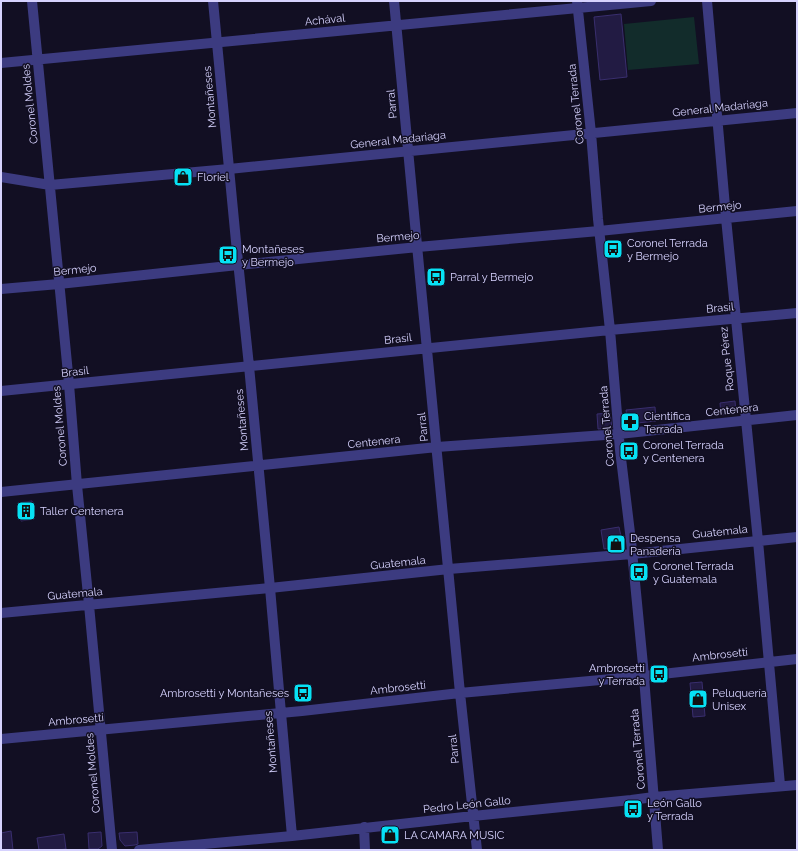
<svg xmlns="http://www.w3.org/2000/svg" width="798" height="851" viewBox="0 0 798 851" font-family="Raleway,sans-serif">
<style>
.green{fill:#122c2b}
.building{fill:#221b43;stroke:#392e6e}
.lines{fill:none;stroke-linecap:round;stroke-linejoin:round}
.minor{stroke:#3c3b80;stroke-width:10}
.labels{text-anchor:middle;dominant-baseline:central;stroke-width:3;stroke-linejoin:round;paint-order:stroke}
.street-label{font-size:11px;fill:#d6d2fe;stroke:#120f23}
.poi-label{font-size:11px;fill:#d6d2fe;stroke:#120f23;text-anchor:start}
</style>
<rect width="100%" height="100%" fill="#120f23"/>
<path class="green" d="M 694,17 L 699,64 L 628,70 L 624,24 Z"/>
<path class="building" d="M 621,14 L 627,77 L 600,80 L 594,17 Z
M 735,401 L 736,413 L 721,415 L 720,403 Z
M 655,407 L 656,421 L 628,424 L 626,410 Z
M 610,413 L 612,428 L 598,429 L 597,414 Z
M 32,501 L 34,519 L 21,521 L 18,503 Z
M 619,527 L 622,541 L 616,547 L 604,549 L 601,530 Z
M 702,682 L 705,716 L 693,717 L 690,683 Z
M 11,831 L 13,850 L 1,850 L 1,833 Z
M 101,832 L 102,846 L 98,849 L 89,849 L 88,833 Z
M 137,832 L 138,844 L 135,845 L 125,846 L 120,840 L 119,833 Z
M 64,834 L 66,849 L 58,850 L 39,850 L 37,838 Z"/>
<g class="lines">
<path class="minor" d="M 32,1 L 69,384 L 77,485 L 89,605 L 112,850
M 213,1 L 237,252 L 249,366 L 270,588 L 281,713 L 292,836
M 394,1 L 420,277 L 460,693 L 477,850
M 577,1 L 591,133 L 598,219 L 610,330 L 620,450 L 631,541 L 643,665 L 658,850
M 707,1 L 726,218 L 758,541 L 780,785
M 1,63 L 651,1
M 1,177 L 50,185 L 229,169 L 797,113
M 1,289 L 59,284 L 238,265 L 418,247 L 599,231 L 797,211
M 1,391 L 610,330 L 797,313
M 1,492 L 437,447 L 619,434 L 797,415
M 1,613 L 270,588 L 449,569 L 632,554 L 797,537
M 1,739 L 302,711 L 460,693 L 644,676 L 797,659
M 364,827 L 365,850
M 139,850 L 292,836 L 473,816 L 631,800 L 654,797 L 797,785"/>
</g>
<defs>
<g id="shop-square" transform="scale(1)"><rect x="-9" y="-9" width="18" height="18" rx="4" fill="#07e1f4" stroke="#120f23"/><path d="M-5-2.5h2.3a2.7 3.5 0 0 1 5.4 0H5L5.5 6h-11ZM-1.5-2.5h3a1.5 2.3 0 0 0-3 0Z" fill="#111"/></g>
<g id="bus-square" transform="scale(1)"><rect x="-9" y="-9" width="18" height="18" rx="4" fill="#07e1f4" stroke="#120f23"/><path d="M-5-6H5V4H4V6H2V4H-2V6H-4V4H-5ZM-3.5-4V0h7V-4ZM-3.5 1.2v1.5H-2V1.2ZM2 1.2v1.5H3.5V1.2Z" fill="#111"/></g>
<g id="pharmacy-square" transform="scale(1)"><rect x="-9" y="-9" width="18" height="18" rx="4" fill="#07e1f4" stroke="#120f23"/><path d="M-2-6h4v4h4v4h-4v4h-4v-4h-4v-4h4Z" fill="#111"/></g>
<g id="building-square" transform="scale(1)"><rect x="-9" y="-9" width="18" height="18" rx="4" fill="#07e1f4" stroke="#120f23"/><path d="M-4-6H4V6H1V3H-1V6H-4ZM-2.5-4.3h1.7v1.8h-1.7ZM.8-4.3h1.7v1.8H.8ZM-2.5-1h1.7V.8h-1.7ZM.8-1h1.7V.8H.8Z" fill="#111"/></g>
</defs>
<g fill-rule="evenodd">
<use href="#shop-square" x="183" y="177"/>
<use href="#bus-square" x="613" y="249"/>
<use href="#bus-square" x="228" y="255"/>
<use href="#bus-square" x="436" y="277"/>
<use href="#pharmacy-square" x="630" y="422"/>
<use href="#bus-square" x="629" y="451"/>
<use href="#building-square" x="26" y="511"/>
<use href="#shop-square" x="616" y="544"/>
<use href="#bus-square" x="639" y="572"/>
<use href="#bus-square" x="659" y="674"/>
<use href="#bus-square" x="303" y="693"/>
<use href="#shop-square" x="698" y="699"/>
<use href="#bus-square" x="633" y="809"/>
<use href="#shop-square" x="390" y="835"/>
</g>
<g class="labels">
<g class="street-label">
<text transform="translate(325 20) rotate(-6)">Achával</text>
<text transform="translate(210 97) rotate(-95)">Montañeses</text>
<text transform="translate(30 104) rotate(-96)">Coronel Moldes</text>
<text transform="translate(392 104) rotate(-95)">Parral</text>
<text transform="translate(576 104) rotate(-96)">Coronel Terrada</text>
<text transform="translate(720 108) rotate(-6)">General Madariaga</text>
<text transform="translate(398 140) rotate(-6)">General Madariaga</text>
<text transform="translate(720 207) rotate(-6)">Bermejo</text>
<text transform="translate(398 237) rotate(-5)">Bermejo</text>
<text transform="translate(75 270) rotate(-6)">Bermejo</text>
<text transform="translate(720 308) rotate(-5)">Brasil</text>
<text transform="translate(398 339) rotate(-6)">Brasil</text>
<text transform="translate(727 359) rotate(-96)">Roque Pérez</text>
<text transform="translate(75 372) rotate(-6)">Brasil</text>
<text transform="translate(732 410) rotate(-6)">Centenera</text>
<text transform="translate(242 420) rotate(-95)">Montañeses</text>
<text transform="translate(60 426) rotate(-95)">Coronel Moldes</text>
<text transform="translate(607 426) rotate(-95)">Coronel Terrada</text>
<text transform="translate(423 427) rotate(-96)">Parral</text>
<text transform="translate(374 442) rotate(-6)">Centenera</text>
<text transform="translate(720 532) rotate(-6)">Guatemala</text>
<text transform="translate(398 563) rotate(-6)">Guatemala</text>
<text transform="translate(75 594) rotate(-5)">Guatemala</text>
<text transform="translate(720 655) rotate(-6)">Ambrosetti</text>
<text transform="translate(398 688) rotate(-6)">Ambrosetti</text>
<text transform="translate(76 720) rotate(-5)">Ambrosetti</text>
<text transform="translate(271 742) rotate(-95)">Montañeses</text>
<text transform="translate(454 749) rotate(-96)">Parral</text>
<text transform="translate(638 749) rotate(-95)">Coronel Terrada</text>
<text transform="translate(93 773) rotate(-95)">Coronel Moldes</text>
<text transform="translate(467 805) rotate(-6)">Pedro León Gallo</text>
</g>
<g class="poi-label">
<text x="197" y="177">Floriel</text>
<text x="627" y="243">Coronel Terrada<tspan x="627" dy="13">y Bermejo</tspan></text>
<text x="242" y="249">Montañeses<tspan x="242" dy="13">y Bermejo</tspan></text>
<text x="450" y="277">Parral y Bermejo</text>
<text x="644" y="416">Cientifica<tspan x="644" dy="13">Terrada</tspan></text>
<text x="643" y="445">Coronel Terrada<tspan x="643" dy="13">y Centenera</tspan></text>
<text x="40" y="511">Taller Centenera</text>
<text x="630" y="538">Despensa<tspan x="630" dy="13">Panadería</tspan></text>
<text x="653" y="566">Coronel Terrada<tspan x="653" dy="13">y Guatemala</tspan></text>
<text x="645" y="668" text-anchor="end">Ambrosetti<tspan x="645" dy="13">y Terrada</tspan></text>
<text x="289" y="693" text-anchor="end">Ambrosetti y Montañeses</text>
<text x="712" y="693">Peluquería<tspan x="712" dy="13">Unisex</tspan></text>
<text x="647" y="803">León Gallo<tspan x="647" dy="13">y Terrada</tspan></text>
<text x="404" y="835">LA CAMARA MUSIC</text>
</g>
</g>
<rect width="798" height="851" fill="none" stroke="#d6d2fe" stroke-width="4"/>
</svg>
